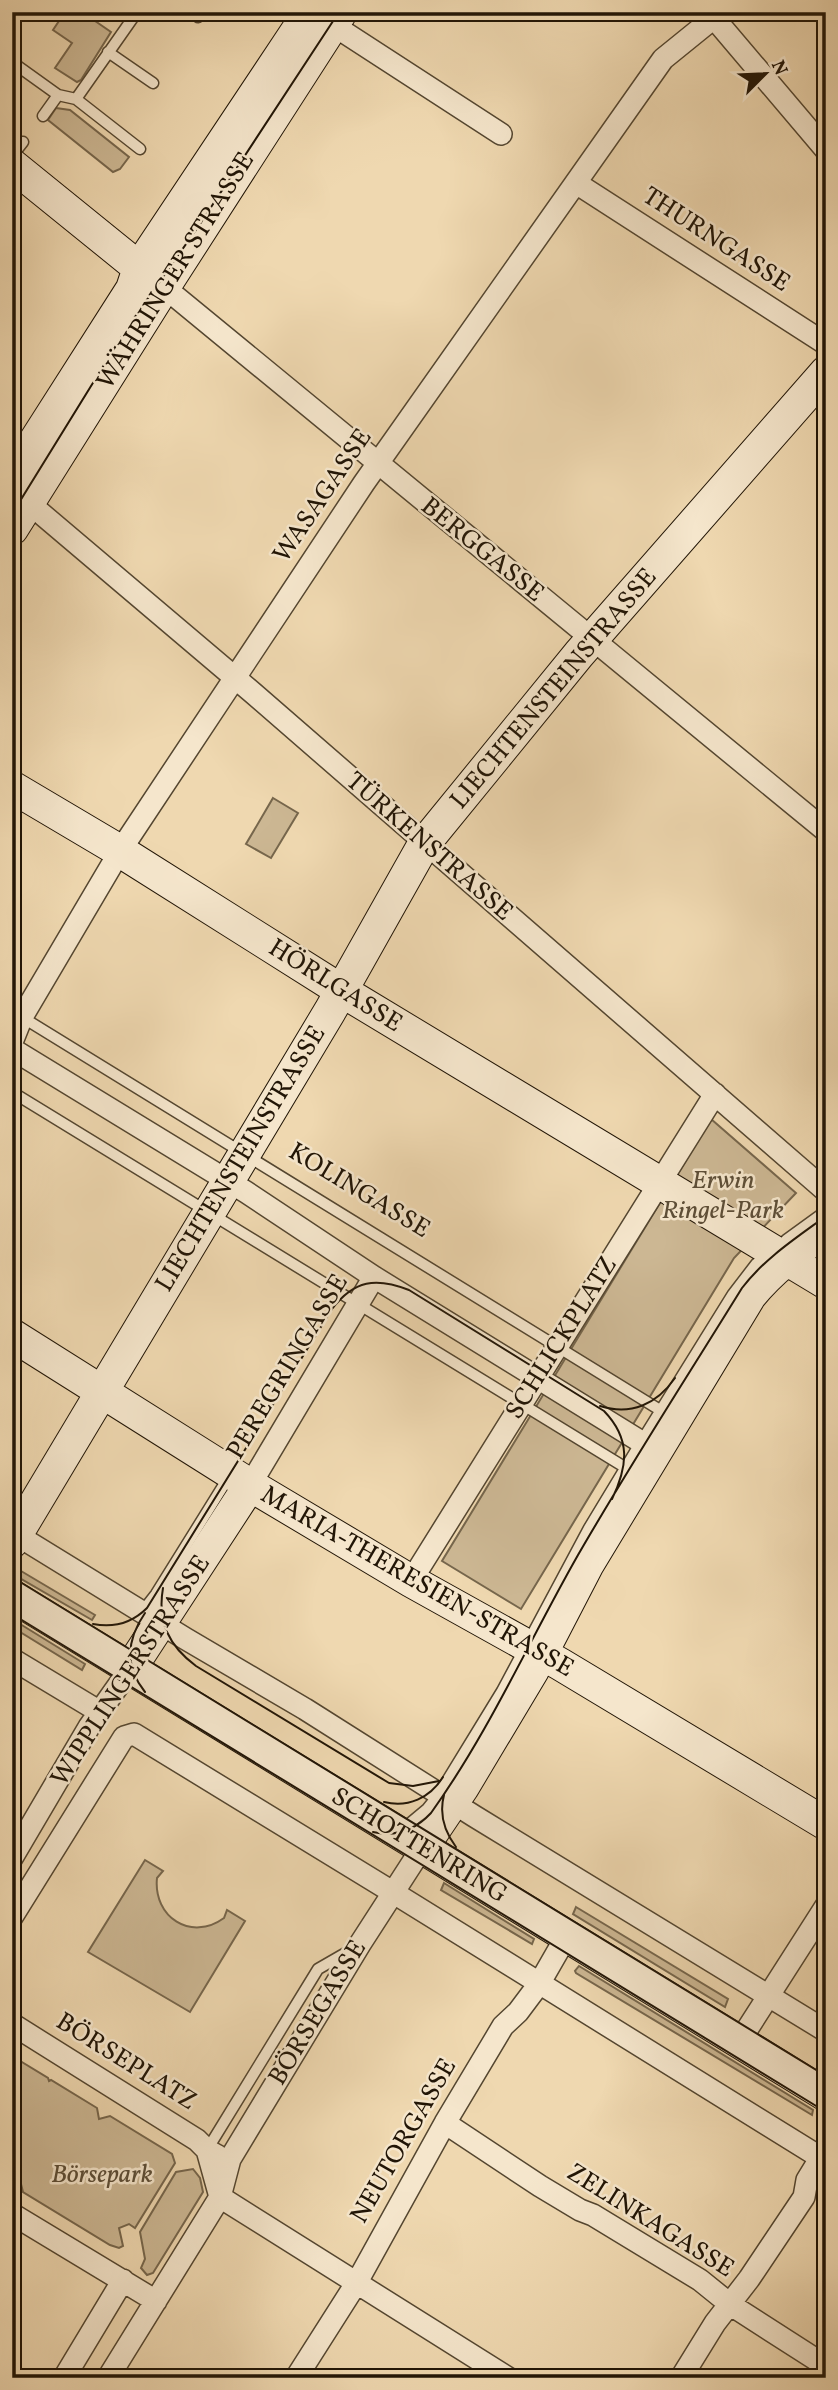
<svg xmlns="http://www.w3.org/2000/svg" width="838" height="2390" viewBox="0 0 838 2390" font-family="Vollkorn,serif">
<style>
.green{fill:#ccb793;stroke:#76664c;stroke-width:2}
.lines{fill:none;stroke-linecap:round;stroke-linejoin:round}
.lane-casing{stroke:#544630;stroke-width:13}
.street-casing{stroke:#544630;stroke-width:24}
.secondary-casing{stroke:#211506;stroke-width:34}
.lane{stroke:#f5e6cc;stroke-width:10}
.street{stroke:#f5e6cc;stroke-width:21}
.secondary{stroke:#f5e6cc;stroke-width:32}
.tram{stroke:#211506;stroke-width:2}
.labels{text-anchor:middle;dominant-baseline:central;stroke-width:5;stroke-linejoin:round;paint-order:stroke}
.street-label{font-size:26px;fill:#211506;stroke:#f5e6cc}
.park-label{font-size:26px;font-style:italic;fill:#5d4e37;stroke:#f5e6cc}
</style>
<rect width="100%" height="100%" fill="#efd8b0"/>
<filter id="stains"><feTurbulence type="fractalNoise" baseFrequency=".00286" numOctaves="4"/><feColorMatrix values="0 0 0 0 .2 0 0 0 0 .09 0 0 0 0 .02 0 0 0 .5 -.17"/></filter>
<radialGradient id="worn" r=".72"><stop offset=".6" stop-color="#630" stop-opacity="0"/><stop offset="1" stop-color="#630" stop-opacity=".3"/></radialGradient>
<path class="green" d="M 65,12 L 82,12 L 111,32 L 81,80 L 77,82 L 55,68 L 72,43 L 53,30 Z
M 56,108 L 70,110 L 129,157 L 120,169 L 113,172 L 48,120 Z
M 273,798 L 298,813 L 271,858 L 246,844 Z
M 711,1119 L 796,1193 L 734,1258 L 521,1609 L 442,1561 Z
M 21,1571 L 95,1615 L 92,1620 L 18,1577 Z
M 12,1619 L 85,1664 L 82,1670 L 12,1627 Z
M 145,1860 L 163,1871 L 157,1878 C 153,1917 191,1942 224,1918 L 227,1910 L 245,1921 L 190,2012 L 88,1952 Z
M 444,1883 L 534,1939 L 532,1944 L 441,1890 Z
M 576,1907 L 728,1999 L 725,2007 L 573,1914 Z
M 579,1966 L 813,2110 L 812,2115 L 576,1973 L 575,1971 Z
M 12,2056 L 48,2078 L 49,2081 L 51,2080 L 97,2108 L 99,2119 L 110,2116 L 172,2154 L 175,2163 L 135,2228 L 129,2224 L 119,2228 L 123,2246 L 119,2248 L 110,2245 L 23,2192 L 21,2184 L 12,2185 Z
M 193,2169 L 200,2178 L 203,2192 L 153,2273 L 147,2275 L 141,2268 L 145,2259 L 140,2232 L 176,2172 Z"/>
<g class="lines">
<g class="lane-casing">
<path id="lane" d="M 192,12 L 198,17
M 108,52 L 153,83
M 12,62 L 58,95
M 76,99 L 140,149
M 43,116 L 58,95 L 76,99 L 137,12
M 12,156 L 23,142
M 12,1011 L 673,1418
M 12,1092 L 631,1471
M 786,1240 L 826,1211
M 142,1612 L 156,1594 L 230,1475
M 403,1829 L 427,1809 L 439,1794 L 502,1691 L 589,1528 L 641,1442 L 733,1294 L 756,1264 L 770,1252
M 207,2150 L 318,1969 L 351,1950"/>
</g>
<g class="street-casing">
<path id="street" d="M 714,18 L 826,150
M 333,25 L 501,134
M 576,183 L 826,344
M 164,287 L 826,831
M 30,504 L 253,693 L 826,1191
M 12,1042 L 22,1017 L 120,851 L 364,483 L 663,59 L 721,12
M 12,1049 L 246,1192 L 374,1277 L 656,1451
M 250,1485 L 374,1277
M 12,1532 L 186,1639 L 305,1709 L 474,1816 L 826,2031
M 411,1581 L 715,1094
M 12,1659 L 100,1712
M 12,1858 L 89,1727 L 130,1669
M 12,1917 L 124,1737 L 134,1734 L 394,1893 L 826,2161
M 12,2024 L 197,2140 L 207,2150 L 218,2156
M 739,2042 L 826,1906
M 445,2123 L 540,2186 L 580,2210 L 593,2215 L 700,2280 L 731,2305 L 826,2366
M 207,2150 L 220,2197 L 508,2378
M 12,2214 L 156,2301
M 64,2378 L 123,2280
M 108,2378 L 220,2197 L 230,2159 L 360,1944 L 422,1848
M 296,2378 L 357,2282 L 445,2123 L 503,2026 L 518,2012 L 539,1984 L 566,1937
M 681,2378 L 715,2323 L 749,2279 L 804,2197 L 807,2180 L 826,2149"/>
</g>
<g class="secondary-casing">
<path id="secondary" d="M 12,165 L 154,280
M 12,477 L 132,289 L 139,268 L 299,28 L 313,12
M 12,529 L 164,287 L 341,12
M 12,787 L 120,851 L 342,991 L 826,1283
M 12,1335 L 250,1485 L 411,1581 L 560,1664 L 826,1824
M 12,1542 L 330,1011 L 424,844 L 579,654 L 826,372
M 12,1596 L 826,2095
M 130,1669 L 250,1485
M 422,1848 L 463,1787 L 533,1670 L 588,1564 L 750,1296 C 772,1269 797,1251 826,1230"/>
</g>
<use href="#lane" class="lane"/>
<use href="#street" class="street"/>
<use href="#secondary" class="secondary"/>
<path class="tram" d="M 12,514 L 125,331 L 198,227 L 339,12
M 600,1406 C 631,1416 657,1404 675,1378
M 12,1577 L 826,2076
M 163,1588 C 157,1622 169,1646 196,1666 L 389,1783 L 413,1786 L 439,1781
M 12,1614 L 826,2112
M 93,1624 C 114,1628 132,1623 147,1608 L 332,1309 C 354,1280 376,1277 409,1290 L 604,1411 C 631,1439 628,1466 612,1499
M 145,1692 C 124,1666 127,1639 145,1613
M 444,1795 C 439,1814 444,1831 456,1847
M 384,1802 C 408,1808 430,1798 443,1777
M 373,1832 C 395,1837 415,1830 431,1813 C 489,1732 529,1641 578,1555 C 630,1465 687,1377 742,1288 C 765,1258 796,1238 826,1216"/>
</g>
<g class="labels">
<g class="street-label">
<text transform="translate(716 240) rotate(33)">THURNGASSE</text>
<text transform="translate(176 271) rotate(-58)">WÄHRINGER STRASSE</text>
<text transform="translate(323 496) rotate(-56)">WASAGASSE</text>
<text transform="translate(482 550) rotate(39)">BERGGASSE</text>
<text transform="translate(554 689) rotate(-50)">LIECHTENSTEINSTRASSE</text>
<text transform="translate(429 847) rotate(41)">TÜRKENSTRASSE</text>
<text transform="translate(335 986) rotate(32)">HÖRLGASSE</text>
<text transform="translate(241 1159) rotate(-59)">LIECHTENSTEINSTRASSE</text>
<text transform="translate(359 1191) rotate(31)">KOLINGASSE</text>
<text transform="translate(562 1338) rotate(-58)">SCHLICKPLATZ</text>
<text transform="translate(288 1367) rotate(-59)">PEREGRINGASSE</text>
<text transform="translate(417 1582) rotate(30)">MARIA-THERESIEN-STRASSE</text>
<text transform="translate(131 1671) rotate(-57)">WIPPLINGERSTRASSE</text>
<text transform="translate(419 1846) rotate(31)">SCHOTTENRING</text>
<text transform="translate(318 2013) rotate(-59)">BÖRSEGASSE</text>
<text transform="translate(126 2062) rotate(32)">BÖRSEPLATZ</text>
<text transform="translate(404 2141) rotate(-60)">NEUTORGASSE</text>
<text transform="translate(650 2221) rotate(32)">ZELINKAGASSE</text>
</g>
<g class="park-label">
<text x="723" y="1181">Erwin<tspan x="723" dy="30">Ringel-Park</tspan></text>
<text x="102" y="2175">Börsepark</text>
</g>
</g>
<rect width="838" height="2390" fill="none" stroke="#efd8b0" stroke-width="42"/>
<rect x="14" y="14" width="810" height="2362" fill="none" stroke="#211506" stroke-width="3.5"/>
<rect x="21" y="21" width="796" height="2348" fill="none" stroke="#211506" stroke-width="2"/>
<g transform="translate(765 74) rotate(66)" stroke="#f5e6cc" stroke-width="5" paint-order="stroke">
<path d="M0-5L12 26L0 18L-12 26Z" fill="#211506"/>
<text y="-10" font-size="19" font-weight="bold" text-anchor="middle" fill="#211506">N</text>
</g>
<rect width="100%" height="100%" filter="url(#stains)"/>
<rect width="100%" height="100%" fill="url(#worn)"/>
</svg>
